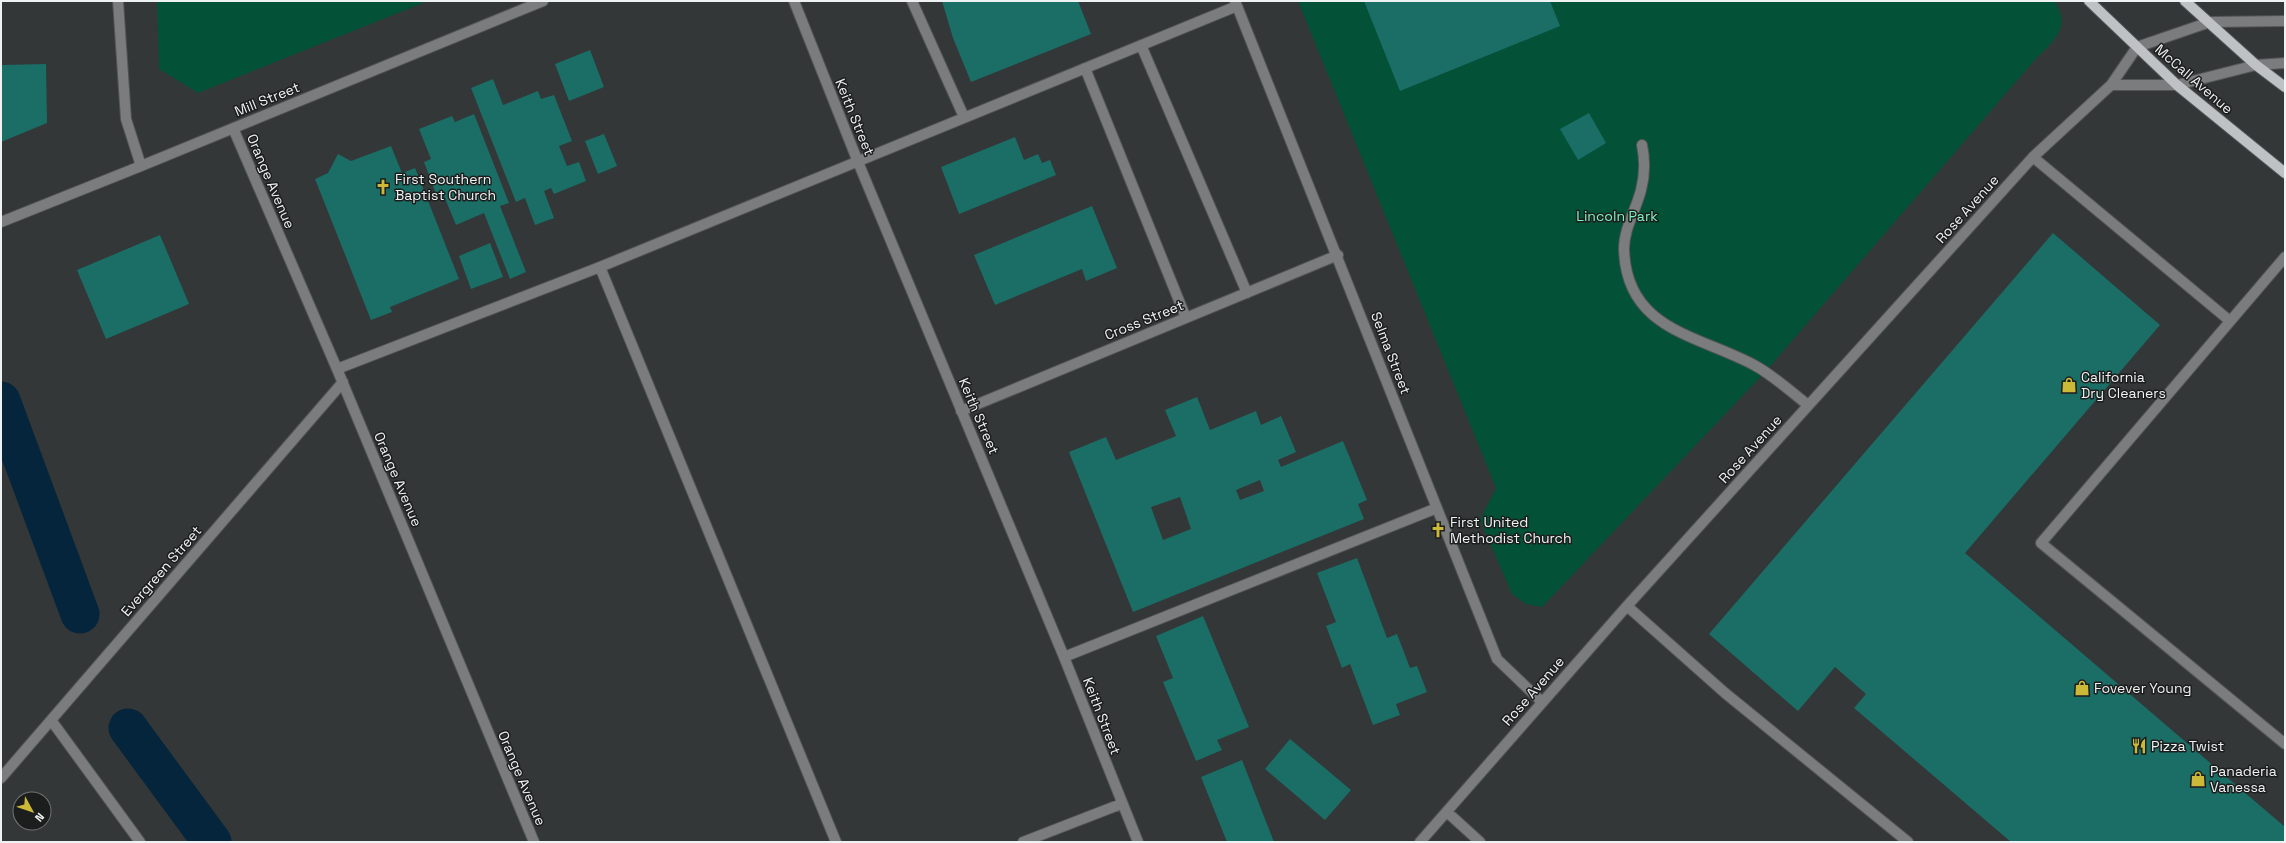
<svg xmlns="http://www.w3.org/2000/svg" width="2286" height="843" viewBox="0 0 2286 843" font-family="'Space Grotesk',sans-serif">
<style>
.green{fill:#035238}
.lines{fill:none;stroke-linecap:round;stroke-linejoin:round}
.canal{stroke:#05253d;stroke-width:39}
.building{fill:#1a6e65;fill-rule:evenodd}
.minor-casing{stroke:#515555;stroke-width:12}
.major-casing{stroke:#515555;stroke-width:12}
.minor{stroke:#7b7c7d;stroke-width:10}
.major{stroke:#bfc2c4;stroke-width:10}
.labels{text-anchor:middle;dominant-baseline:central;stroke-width:3;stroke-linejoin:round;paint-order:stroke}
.street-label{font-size:14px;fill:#eff2f2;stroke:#1c1e1e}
.poi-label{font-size:14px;fill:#eff2f2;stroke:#1c1e1e;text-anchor:start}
.park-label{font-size:14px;fill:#80f2c0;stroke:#1c1e1e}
</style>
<rect width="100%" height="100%" fill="#333737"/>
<path class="green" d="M 157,1 L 428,1 L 198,93 L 159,69 Z
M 1298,1 L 2054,1 C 2074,28 2050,44 2033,62 L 1765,372 L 1542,607 L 1526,604 L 1512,594 L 1480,520 L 1496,488 Z"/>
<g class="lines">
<path class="canal" d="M 1,401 L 80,614
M 128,728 L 212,842"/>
</g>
<path class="building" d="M 942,1 L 1078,1 L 1091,34 L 971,82 L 953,38 Z
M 1364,1 L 1550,1 L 1560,26 L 1400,91 Z
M 590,50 L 604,87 L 569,101 L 555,64 Z
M 46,64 L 47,123 L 1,142 L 1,65 Z
M 493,79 L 503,105 L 538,91 L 541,99 L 554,95 L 572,141 L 559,146 L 567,166 L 579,162 L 586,181 L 554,194 L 551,188 L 544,191 L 554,218 L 535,225 L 525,198 L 516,202 L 471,88 Z
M 1589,113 L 1606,143 L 1578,160 L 1560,129 Z
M 474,114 L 509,203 L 500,206 L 526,272 L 510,279 L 484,213 L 456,225 L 442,191 L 436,194 L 424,162 L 431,159 L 419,129 L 452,116 L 455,122 Z
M 604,134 L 617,166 L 598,174 L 585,141 Z
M 1015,137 L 1024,160 L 1038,154 L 1042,163 L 1050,160 L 1056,175 L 959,214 L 941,167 Z
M 391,146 L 402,173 L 415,168 L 459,279 L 390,307 L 392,312 L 371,320 L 315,179 L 328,173 L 338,154 L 351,161 Z
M 1092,206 L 1117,268 L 1086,281 L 1082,269 L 995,305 L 974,255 Z
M 2053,233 L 2160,325 L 1965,553 L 2285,827 L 2285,842 L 2011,842 L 1854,708 L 1866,694 L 1835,667 L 1798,711 L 1709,634 Z
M 160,235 L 189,304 L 106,339 L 77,270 Z
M 490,243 L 503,277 L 471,289 L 459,256 Z
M 1197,397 L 1210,430 L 1256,411 L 1261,425 L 1281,416 L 1296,452 L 1278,460 L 1281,467 L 1343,441 L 1367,500 L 1358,504 L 1364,519 L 1133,612 L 1069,452 L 1106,437 L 1116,460 L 1176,436 L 1165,410 ZM 1260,480 L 1264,491 L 1240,500 L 1236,490 ZM 1180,497 L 1191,529 L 1163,540 L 1151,507 Z
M 1357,558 L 1387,638 L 1397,634 L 1410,668 L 1417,666 L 1427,692 L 1396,704 L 1400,715 L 1373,725 L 1350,664 L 1342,668 L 1326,626 L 1336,622 L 1317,573 Z
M 1203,616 L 1249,727 L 1217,740 L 1222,750 L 1196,761 L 1163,682 L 1173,678 L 1156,636 Z
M 1290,739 L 1351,790 L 1325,820 L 1265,769 Z
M 1242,760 L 1274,842 L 1227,842 L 1201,777 Z"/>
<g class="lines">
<g class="minor-casing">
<path id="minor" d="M 118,1 L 126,119 L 141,166
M 794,1 L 858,162 L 1064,657 L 1138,842
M 912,1 L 964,117
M 1235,1 L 1497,659 L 1542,702
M 1141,45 L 1247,293
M 1085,68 L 1186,318
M 2111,85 L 2177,85 L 2256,65 L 2285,63
M 233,128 L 337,369 L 534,842
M 1642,145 C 1645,160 1645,175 1641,190 C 1636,210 1624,228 1624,249 C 1626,330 1698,335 1754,365 C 1773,375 1791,392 1808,405
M 2033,157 L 2230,321
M 1,222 L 141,166 L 543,1
M 2285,257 L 2041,543 L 2285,744
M 600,267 L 836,842
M 337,369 L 600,267 L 1237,6
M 961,411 L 1338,255
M 1627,606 L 1725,693 L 1908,842
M 1064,657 L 1437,508
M 51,720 L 140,842
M 1,778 L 343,382
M 1447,812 L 1480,842
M 1023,842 L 1121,804
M 1420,842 L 1627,606 L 2033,157 L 2111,85 L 2137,47 L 2210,22 L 2285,21"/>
</g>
<g class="major-casing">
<path id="major" d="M 2089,1 L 2177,85 L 2285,173
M 2185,1 L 2256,65 L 2285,87"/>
</g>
<use href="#minor" class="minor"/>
<use href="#major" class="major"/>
</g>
<defs>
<g id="church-bare" transform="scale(1.2)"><path d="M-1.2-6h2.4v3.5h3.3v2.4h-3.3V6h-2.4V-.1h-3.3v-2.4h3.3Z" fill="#ccb938" stroke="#1c1e1e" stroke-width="2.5" paint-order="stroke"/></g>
<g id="shop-bare" transform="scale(1.2)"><path d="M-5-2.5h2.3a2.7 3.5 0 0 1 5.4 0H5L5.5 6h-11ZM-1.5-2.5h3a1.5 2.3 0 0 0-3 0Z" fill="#ccb938" stroke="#1c1e1e" stroke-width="2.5" paint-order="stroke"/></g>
<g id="restaurant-bare" transform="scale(1.2)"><path d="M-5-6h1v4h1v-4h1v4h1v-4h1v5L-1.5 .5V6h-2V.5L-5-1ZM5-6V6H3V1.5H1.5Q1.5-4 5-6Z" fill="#ccb938" stroke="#1c1e1e" stroke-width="2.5" paint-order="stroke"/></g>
</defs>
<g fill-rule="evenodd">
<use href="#church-bare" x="383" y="187"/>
<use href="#shop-bare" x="2069" y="385"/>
<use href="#church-bare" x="1438" y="530"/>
<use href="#shop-bare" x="2082" y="688"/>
<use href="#restaurant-bare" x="2139" y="746"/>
<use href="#shop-bare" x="2198" y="779"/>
</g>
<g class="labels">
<g class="street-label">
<text transform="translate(2194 79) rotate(41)">McCall Avenue</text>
<text transform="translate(267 99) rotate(-22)">Mill Street</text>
<text transform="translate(855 117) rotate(68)">Keith Street</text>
<text transform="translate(271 181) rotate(67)">Orange Avenue</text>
<text transform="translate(1967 209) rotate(-48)">Rose Avenue</text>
<text transform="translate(1144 320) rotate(-22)">Cross Street</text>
<text transform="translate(1391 353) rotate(69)">Selma Street</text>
<text transform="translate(979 416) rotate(67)">Keith Street</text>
<text transform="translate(1750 449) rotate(-48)">Rose Avenue</text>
<text transform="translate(398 479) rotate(67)">Orange Avenue</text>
<text transform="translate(161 571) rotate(-49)">Evergreen Street</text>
<text transform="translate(1533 691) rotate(-49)">Rose Avenue</text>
<text transform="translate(1102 716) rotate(69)">Keith Street</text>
<text transform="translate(522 778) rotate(67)">Orange Avenue</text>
</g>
<g class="poi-label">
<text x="395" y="179">First Southern<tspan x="395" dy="16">Baptist Church</tspan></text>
<text x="2081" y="377">California<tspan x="2081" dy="16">Dry Cleaners</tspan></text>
<text x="1450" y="522">First United<tspan x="1450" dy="16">Methodist Church</tspan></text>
<text x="2094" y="688">Fovever Young</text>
<text x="2151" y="746">Pizza Twist</text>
<text x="2210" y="771">Panaderia<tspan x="2210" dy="16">Vanessa</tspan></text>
</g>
<g class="park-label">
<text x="1617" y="216">Lincoln Park</text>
</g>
</g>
<rect width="2286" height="843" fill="none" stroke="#eff2f2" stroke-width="4"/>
<g transform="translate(32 811) rotate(130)"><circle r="19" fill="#1c1e1e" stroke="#707373"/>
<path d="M0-3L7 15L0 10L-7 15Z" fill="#ccb938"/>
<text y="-6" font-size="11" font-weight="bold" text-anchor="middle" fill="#eff2f2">N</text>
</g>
</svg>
